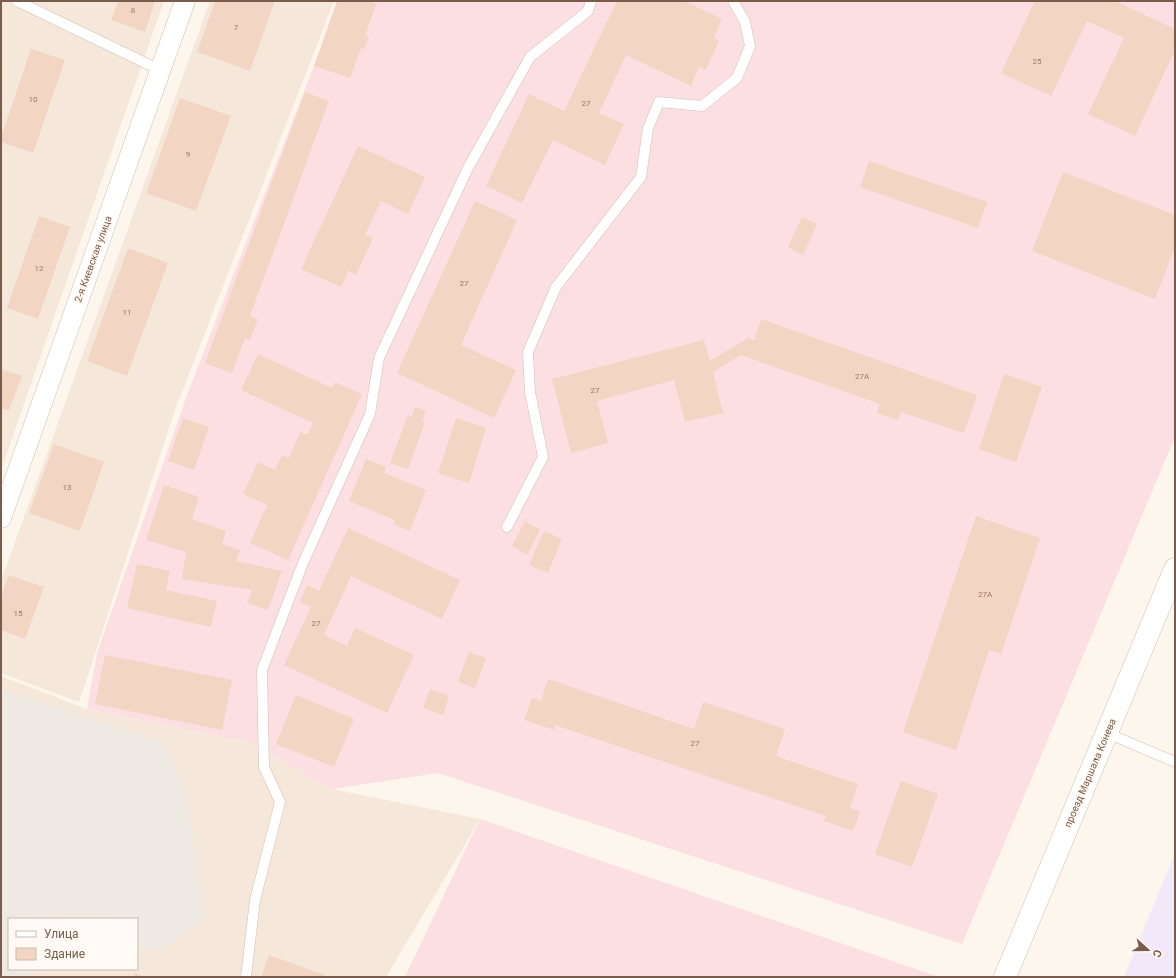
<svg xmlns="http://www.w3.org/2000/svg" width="1176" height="978" viewBox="0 0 1176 978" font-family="Roboto,sans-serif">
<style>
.residential{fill:#f5e8da;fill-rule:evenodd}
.industrial{fill:#efe9e4}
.education{fill:#f3e8fa}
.medical{fill:#fbdfe3}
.building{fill:#f3d5c3}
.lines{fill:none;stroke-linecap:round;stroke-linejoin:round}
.service-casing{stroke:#d1beb0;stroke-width:11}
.minor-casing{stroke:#d1beb0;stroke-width:21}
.tertiary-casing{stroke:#d1beb0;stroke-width:23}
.service{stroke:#fff;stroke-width:10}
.minor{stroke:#fff;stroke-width:20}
.tertiary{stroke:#fff;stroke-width:22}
.labels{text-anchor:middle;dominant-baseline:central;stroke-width:3;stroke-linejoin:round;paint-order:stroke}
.number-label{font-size:8px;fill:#987a6a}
.street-label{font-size:10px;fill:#7a5c4d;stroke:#fffaf3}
</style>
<rect width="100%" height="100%" fill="#fdf6ec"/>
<path class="residential" d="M 1,1 L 164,1 L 1,470 Z
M 210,1 L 334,1 L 175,410 L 79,702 L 1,673 L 1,581 Z
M 1,676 L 87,709 L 248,742 L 332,789 L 480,819 L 386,977 L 1,977 ZM 9,919 L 137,919 L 137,969 L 9,969 Z"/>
<path class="industrial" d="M 1,690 L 165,743 L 186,794 L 205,917 L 157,952 L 137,944 L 137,919 L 75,919 L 55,911 L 52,919 L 9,919 L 9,969 L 36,969 L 33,977 L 1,977 Z"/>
<path class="education" d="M 1175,853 L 1175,977 L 1124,977 Z"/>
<path class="medical" d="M 339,1 L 1175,1 L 1175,437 L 962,944 L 438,773 L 332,789 L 248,742 L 87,709 L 97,653 L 187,395 Z
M 480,819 L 939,977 L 405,977 Z"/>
<path class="building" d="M 118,1 L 155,1 L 145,32 L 111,20 Z
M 215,1 L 275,1 L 250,71 L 197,52 Z
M 337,1 L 368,1 L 376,4 L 365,36 L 369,37 L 364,49 L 361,48 L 350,78 L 314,66 Z
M 617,1 L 684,1 L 722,19 L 714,38 L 719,41 L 706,70 L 699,67 L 691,86 L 626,55 L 599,113 L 624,124 L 605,165 L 553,140 L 522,203 L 486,186 L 529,94 L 564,111 Z
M 1035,1 L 1115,1 L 1175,29 L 1175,50 L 1135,136 L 1088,114 L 1124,38 L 1087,21 L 1051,96 L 1001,73 Z
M 31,49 L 65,60 L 33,153 L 1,142 L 1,137 Z
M 305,92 L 329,101 L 250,316 L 258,319 L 250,340 L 245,338 L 232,373 L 205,363 Z
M 180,98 L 231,116 L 196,211 L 146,193 Z
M 358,146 L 425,177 L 408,214 L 381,201 L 365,235 L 373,238 L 356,275 L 348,271 L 341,287 L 301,269 Z
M 869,161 L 987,202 L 978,228 L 860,187 Z
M 1063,172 L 1175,215 L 1175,247 L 1155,299 L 1032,251 Z
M 475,201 L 517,220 L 461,345 L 516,370 L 494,418 L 397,373 Z
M 39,216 L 70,227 L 38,319 L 7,308 Z
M 802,217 L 817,224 L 803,255 L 788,247 Z
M 128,248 L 168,263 L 127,376 L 87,361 Z
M 761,319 L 977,395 L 964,433 L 901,412 L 898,420 L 877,413 L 880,404 L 741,355 L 713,372 L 723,413 L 685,422 L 674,380 L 597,401 L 608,443 L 571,453 L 552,379 L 704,340 L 710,361 L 748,338 L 754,340 Z
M 258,354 L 332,388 L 335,382 L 362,394 L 288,560 L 250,543 L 267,505 L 243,494 L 258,462 L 275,470 L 282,455 L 289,458 L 300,432 L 307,435 L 313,423 L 241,390 Z
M 1,369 L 22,376 L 9,410 L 1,408 Z
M 1004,374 L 1042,387 L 1016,462 L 979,449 Z
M 415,407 L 426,411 L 422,421 L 425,422 L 408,469 L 390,463 L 408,415 L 411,417 Z
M 183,418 L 209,427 L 194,470 L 168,461 Z
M 456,418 L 486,428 L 469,483 L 438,473 Z
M 54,444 L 104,462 L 80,531 L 29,513 Z
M 366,459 L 386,467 L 384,473 L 426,490 L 410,531 L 393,524 L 395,520 L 349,501 Z
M 164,485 L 199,497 L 192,519 L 226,531 L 222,544 L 240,550 L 236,561 L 282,571 L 268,610 L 247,603 L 252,590 L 182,579 L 186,552 L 146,540 Z
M 976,516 L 1040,538 L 1001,654 L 989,650 L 956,750 L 903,732 Z
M 525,521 L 540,530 L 527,555 L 512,546 Z
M 348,528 L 460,580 L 442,619 L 351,576 L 324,635 L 347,646 L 355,628 L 414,655 L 387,713 L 284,665 L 311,607 L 300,602 L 307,585 L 319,591 Z
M 544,531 L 562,539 L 548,573 L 529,565 Z
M 137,564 L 170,571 L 166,590 L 217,601 L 211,627 L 127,608 Z
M 9,575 L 44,587 L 25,639 L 1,630 L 1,596 Z
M 469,652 L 486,658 L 475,688 L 458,682 Z
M 105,655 L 232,680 L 222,730 L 95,704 Z
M 548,679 L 694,729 L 703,702 L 785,729 L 776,756 L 858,784 L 850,808 L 860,811 L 853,831 L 824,821 L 826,816 L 555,725 L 554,730 L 524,720 L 532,698 L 541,701 Z
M 430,689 L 449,696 L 443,715 L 423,708 Z
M 296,695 L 354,719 L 334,767 L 276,744 Z
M 901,781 L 938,794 L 912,867 L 875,854 Z
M 269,955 L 325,975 L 324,977 L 261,977 Z
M 135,973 L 145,977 L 134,977 Z"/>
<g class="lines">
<g class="service-casing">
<path id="service" d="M 17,1 L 160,70
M 507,527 L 543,457 L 530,392 L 528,352 L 556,287 L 641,177 L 648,128 L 659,102 L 702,106 L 737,78 L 750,46 L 745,22 L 733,1
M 1107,733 L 1175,762
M 246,977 L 255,900 L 280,802 L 264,767 L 262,670 L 303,563 L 370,414 L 379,358 L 468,168 L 530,57 L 588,11 L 591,1"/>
</g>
<g class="minor-casing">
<path id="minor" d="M 1,518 L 185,1"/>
</g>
<g class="tertiary-casing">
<path id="tertiary" d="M 1005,977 L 1175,569"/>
</g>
<use href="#service" class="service"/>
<use href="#minor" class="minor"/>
<use href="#tertiary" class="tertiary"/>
</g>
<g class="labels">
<g class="number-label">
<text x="133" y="10">8</text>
<text x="236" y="27">7</text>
<text x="1037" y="61">25</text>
<text x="33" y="99">10</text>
<text x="586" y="103">27</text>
<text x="188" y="154">9</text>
<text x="39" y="268">12</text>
<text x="464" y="283">27</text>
<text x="127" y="312">11</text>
<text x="862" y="376">27А</text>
<text x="595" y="390">27</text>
<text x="67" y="487">13</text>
<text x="985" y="594">27А</text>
<text x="18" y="613">15</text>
<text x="316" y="623">27</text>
<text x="695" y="743">27</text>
</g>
<g class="street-label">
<text transform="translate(93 259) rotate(-70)">2-я Киевская улица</text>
<text transform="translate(1090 773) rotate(-67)">проезд Маршала Конева</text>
</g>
</g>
<rect width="1176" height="978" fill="none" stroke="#7a5c4d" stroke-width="4"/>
<rect x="8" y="918" width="130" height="52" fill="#fffaf3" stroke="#cabbb1"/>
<rect x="16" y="931" width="20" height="6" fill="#ffffff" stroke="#cabbb1"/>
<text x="44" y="938" font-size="12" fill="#7a5c4d">Улица</text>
<rect x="16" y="948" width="20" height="12" fill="#f3d5c3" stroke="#cabbb1"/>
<text x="44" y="958" font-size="12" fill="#7a5c4d">Здание</text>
<g transform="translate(1148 950) rotate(111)" stroke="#fffaf3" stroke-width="3" paint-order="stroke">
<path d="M0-3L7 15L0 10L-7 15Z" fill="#7a5c4d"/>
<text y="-6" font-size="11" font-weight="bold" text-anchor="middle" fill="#7a5c4d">С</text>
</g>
</svg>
